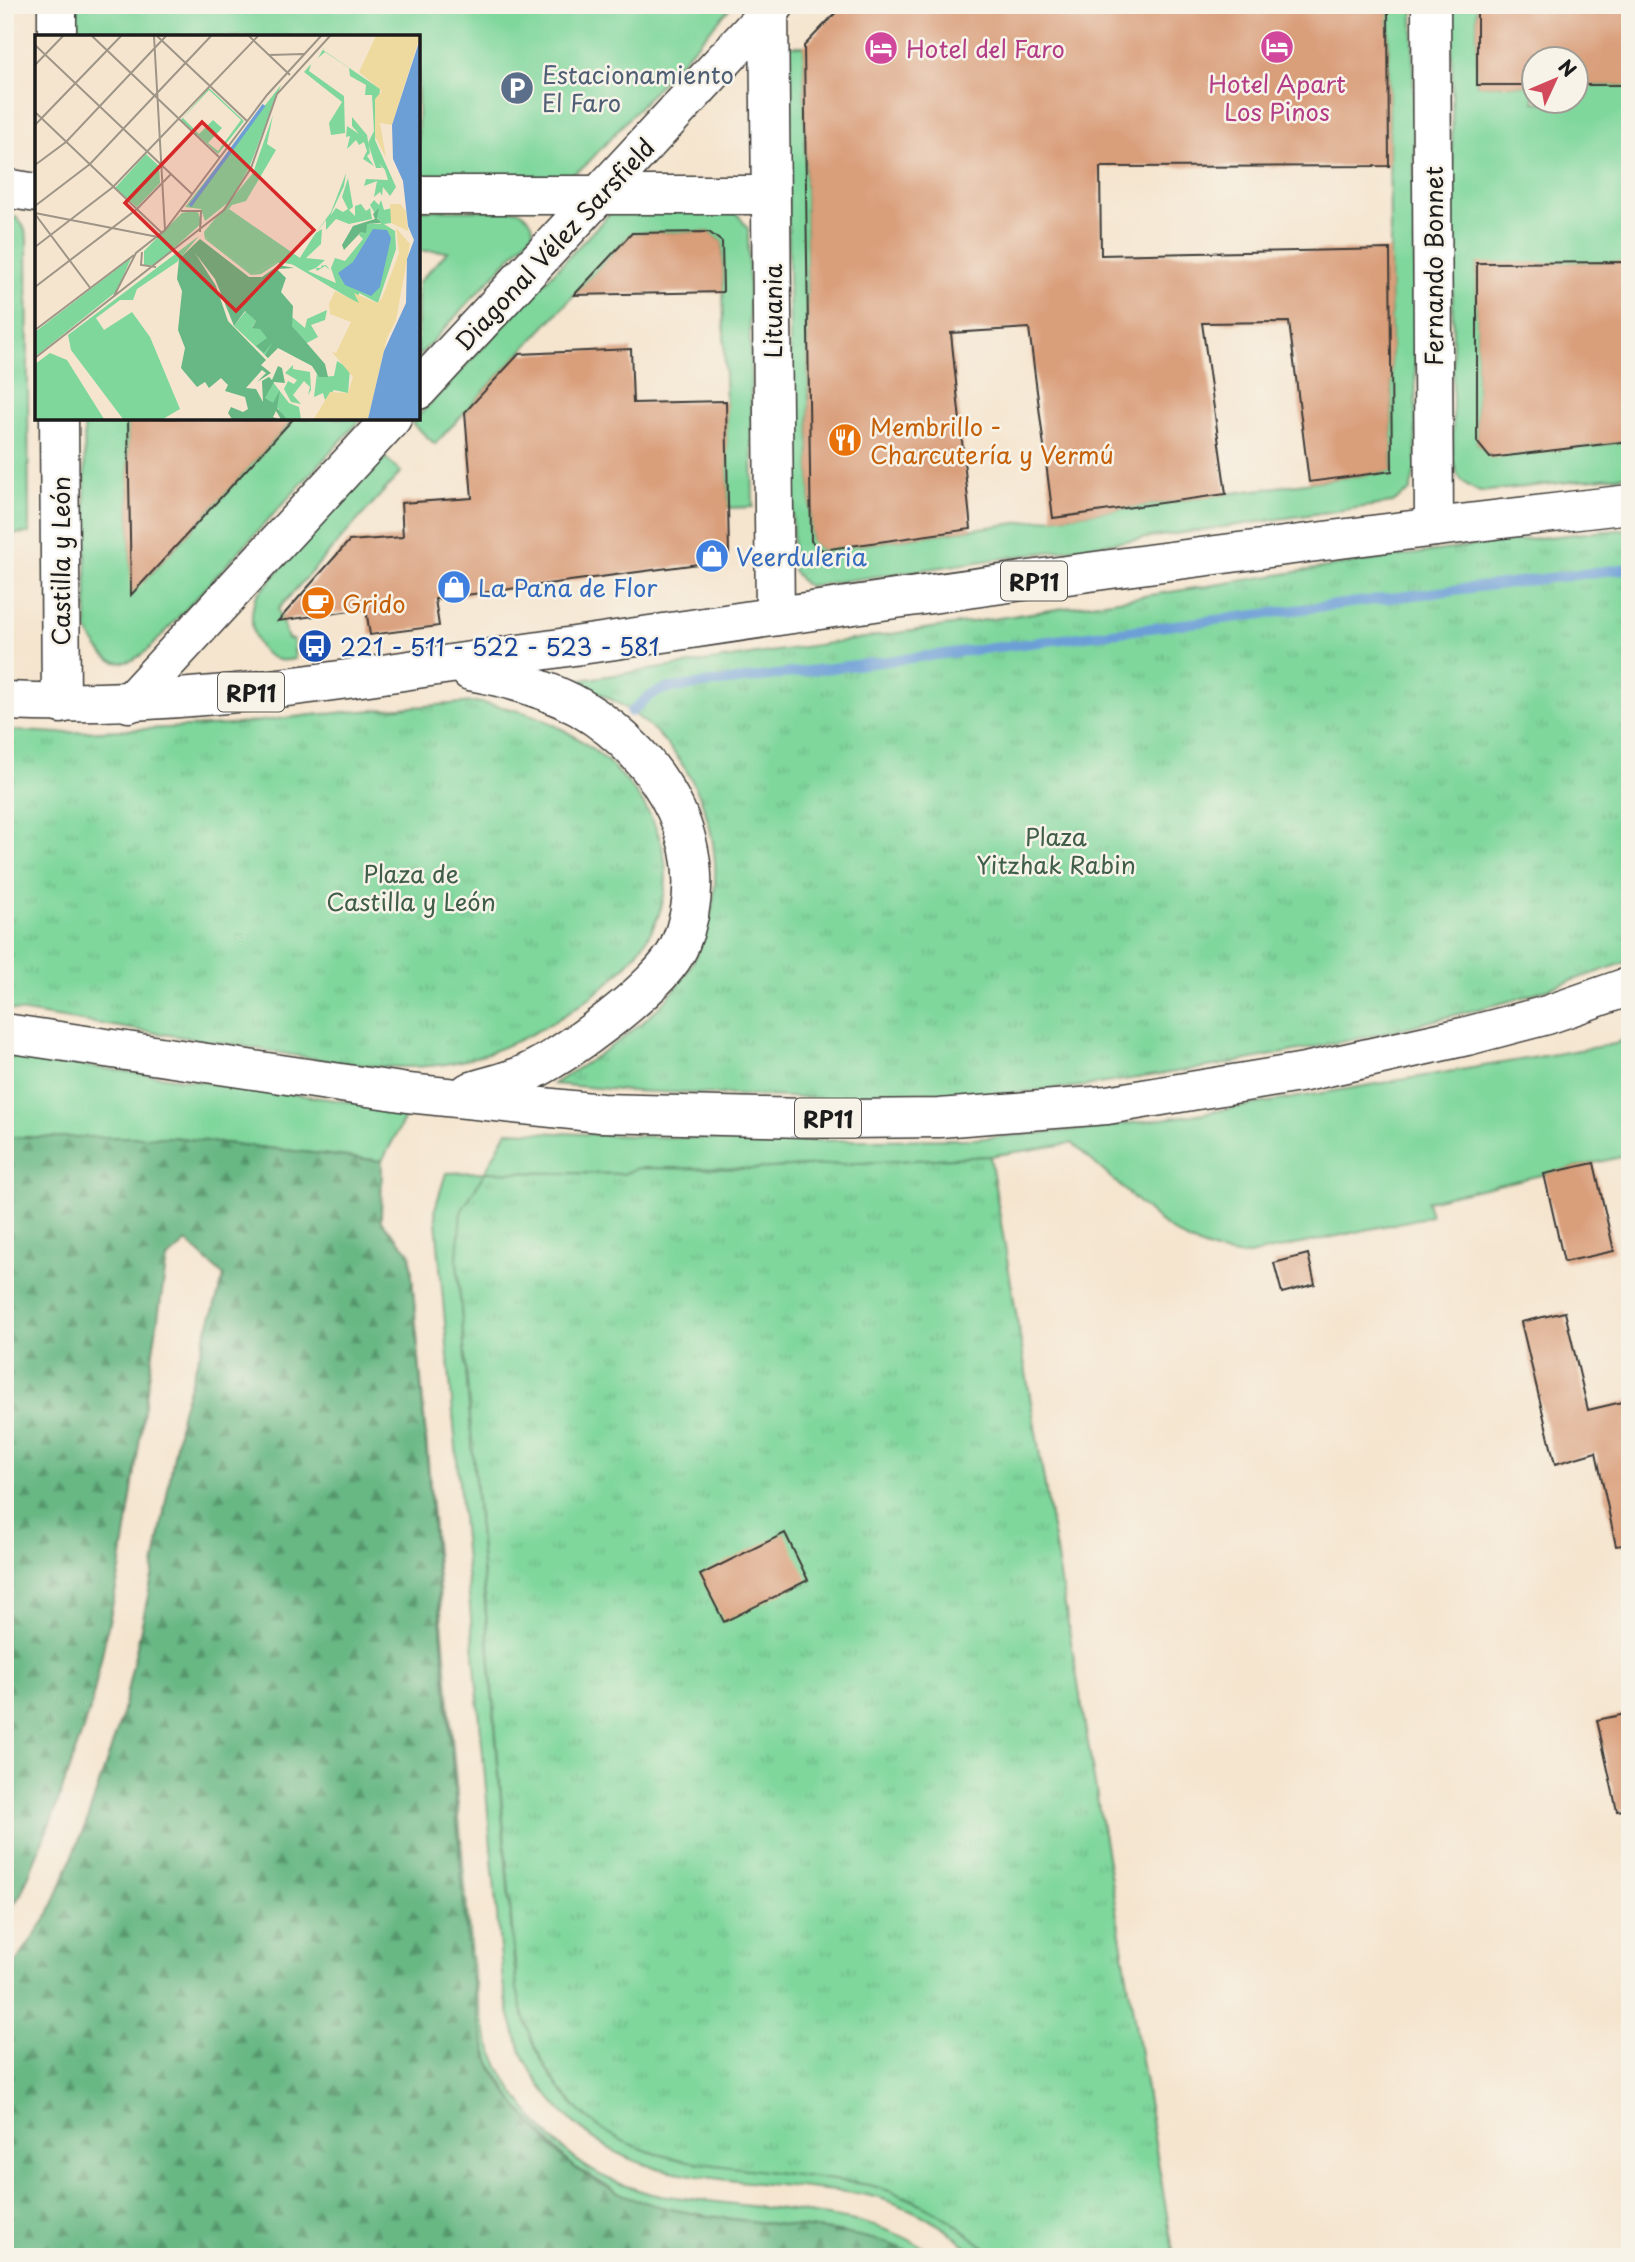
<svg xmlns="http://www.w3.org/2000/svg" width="1635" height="2262" viewBox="0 0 1635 2262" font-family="'Playpen Sans',sans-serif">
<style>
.grass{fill:#7fd79c;stroke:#4e7a5c;stroke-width:2}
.forest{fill:url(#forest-firs);stroke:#426a50;stroke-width:2}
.park{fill:url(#park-tufts);stroke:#4e7a5c;stroke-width:2}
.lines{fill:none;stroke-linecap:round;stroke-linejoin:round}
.stream{stroke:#6d9fd7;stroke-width:10}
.building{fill:#d99e7a}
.street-casing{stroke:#3d3a37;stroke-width:41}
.secondary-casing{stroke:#3d3a37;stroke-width:41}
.primary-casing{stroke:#3d3a37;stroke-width:41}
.street{stroke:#fff;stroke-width:38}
.secondary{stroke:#fff;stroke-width:38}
.primary{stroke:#fff;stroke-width:38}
.labels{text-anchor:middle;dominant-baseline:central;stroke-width:5;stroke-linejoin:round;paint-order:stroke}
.shield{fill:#f7f3e8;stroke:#5e5c59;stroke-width:2}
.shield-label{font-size:23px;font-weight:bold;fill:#1c1c1c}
.hotel-label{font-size:24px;fill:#b23c85;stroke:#f7f3e8;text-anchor:start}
.service-label{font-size:24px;fill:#4e5e75;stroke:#f7f3e8;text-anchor:start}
.street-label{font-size:24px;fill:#1c1c1c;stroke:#f7f3e8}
.food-label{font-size:24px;fill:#c56008;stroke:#f7f3e8;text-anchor:start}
.shop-label{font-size:24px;fill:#366cbe;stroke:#f7f3e8;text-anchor:start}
.transit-label{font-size:24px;fill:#164399;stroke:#f7f3e8;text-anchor:start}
.park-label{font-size:24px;fill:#3f5d49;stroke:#f7f3e8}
.inset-river{fill:none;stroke:#6d9fd7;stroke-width:3.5}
.inset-road{fill:none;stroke:#9e9587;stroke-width:2}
.view{fill:#d62828;fill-opacity:0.15;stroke:#d62828;stroke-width:3.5}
.inset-edge{fill:none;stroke:#1c1c1c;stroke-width:3.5}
</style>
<defs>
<pattern id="forest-firs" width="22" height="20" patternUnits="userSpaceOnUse" patternTransform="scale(1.75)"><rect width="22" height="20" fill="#67b884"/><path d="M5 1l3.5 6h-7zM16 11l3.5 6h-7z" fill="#54956b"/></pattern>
<pattern id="park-tufts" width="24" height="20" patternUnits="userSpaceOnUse" patternTransform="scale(1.75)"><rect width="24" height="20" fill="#7fd79c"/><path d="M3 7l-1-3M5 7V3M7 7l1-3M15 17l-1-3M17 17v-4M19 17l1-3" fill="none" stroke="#6db886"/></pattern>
</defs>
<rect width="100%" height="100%" fill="#f7f3e8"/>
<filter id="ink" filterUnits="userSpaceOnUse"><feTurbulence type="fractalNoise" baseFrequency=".0143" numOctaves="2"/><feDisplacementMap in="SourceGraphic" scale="14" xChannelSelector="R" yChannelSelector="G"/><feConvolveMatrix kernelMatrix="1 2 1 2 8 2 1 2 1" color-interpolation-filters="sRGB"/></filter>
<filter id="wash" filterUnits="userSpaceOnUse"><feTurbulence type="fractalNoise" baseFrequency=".00686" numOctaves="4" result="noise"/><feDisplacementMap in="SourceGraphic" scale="28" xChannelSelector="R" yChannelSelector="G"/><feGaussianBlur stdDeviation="1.57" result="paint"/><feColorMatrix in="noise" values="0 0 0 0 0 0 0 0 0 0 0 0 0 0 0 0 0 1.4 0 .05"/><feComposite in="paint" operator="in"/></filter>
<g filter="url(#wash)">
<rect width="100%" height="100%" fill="#f5e5cf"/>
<path class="grass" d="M 64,5 L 733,5 L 585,166 L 568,177 L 418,178 L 418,37 L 64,37 Z
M 1388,5 L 1413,5 L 1416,467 L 1410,491 L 1392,503 L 809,586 L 803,583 L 793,570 L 786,46 L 804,46 L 811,540 L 822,550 L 1392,471 Z
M 1452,5 L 1477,5 L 1477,85 L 1533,85 L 1534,102 L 1576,102 L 1576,85 L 1630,85 L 1630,262 L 1477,264 L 1477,442 L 1490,457 L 1630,441 L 1630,475 L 1480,492 C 1464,485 1456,478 1453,460 Z
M 418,210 L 518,210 C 528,216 534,221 533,233 L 418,357 L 418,283 L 448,251 L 418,251 Z
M 613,210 L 736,212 L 748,229 L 753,507 L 728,508 L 722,242 L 709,232 L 632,233 L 435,444 L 412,423 L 418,418 L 418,416 Z
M 5,214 C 20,216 24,224 27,238 L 29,533 L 5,534 L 5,464 L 7,463 Z
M 84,418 L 128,418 L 131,573 L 144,581 L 294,418 L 362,418 L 152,646 C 121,675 104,664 87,629 Z
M 382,455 L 401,472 L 278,609 L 288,639 L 293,639 L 295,659 C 290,660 283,661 278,660 C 251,652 247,616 257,595 Z
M 1630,1036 L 1630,1155 L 1427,1201 L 1431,1216 L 1244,1256 L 1218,1252 L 1190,1242 L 1165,1226 L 1072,1143 L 990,1156 L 753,1169 L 639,1168 L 623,1174 L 485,1172 L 462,1212 L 457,1259 L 514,1962 C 523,2035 545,2092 610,2132 C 622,2139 634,2146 648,2151 C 678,2161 711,2163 743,2167 C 785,2173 828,2179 870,2185 C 921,2199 956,2220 994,2257 L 977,2257 C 949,2226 907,2204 867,2195 C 850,2192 832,2191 815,2189 C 762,2183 708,2180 657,2168 C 601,2154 550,2110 525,2059 C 514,2035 508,2009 503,1983 L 435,1209 L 446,1173 L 485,1172 L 507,1131 L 768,1141 L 974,1139 L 1094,1128 L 1192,1115 L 1615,1044 Z
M 5,1055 L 409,1110 L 382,1161 L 172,1137 L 5,1137 Z
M 410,1253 L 471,1955 C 475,1985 479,2016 490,2045 C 507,2093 554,2151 600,2175 C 616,2183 634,2189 651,2194 C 692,2199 733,2204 774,2209 C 833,2216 889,2221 938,2257 L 915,2257 L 910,2252 L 872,2240 L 839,2232 L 711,2216 L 657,2207 L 623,2195 L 570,2164 L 516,2105 L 490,2062 L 479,2024 L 468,1956 Z"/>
<path class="forest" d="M 5,1137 L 172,1137 L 382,1161 L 381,1221 L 410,1253 L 468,1956 C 474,1991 477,2027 489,2060 C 498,2084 517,2107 534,2126 C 545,2139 557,2154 570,2164 C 634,2214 716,2217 793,2226 C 825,2230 890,2237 915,2257 L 5,2257 L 5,1978 L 49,1914 L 85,1826 L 121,1719 L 153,1573 L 182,1410 L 224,1276 L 187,1242 L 167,1259 L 120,1570 L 91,1706 L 55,1811 L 21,1894 L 5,1918 Z"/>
<path class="park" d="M 1630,529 L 1630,961 L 1514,1000 L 1372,1036 L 1221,1065 L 1085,1086 L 960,1098 L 870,1100 L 630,1091 L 553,1084 C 598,1056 654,1022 684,977 C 732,904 724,808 665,742 C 640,713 608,696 573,681 C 757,654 941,628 1125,599 C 1293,573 1461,543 1630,529 Z
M 476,702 C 503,707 528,711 552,724 C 621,757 691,838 657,919 C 629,986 530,1044 461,1061 C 394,1077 314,1058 246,1047 C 166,1034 85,1022 5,1009 L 5,730 L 58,733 L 229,725 L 311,715 Z
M 990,1156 L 1000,1217 L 1174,2257 L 994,2257 C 956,2220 921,2199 870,2185 C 830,2179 789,2174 748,2169 C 715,2165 680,2162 648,2151 C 573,2127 533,2064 517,1989 L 457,1259 L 461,1212 L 485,1172 L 623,1174 L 638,1168 L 753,1169 Z"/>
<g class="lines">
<path class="stream" d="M 631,712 L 649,696 L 664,689 L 1630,568"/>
</g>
<g id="blocks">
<path class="building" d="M 843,5 L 1388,5 L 1389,166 L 1100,167 L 1101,255 L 1390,249 L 1392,471 L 1309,482 L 1289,322 L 1202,323 L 1226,494 L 1053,518 L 1029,328 L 951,333 L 971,529 L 822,550 L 811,541 L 804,46 Z
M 1477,5 L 1630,5 L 1630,85 L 1576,85 L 1576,60 L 1534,60 L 1534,85 L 1477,85 Z
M 709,232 L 722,242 L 723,292 L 574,295 L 632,233 Z
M 1630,262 L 1630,441 L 1490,458 L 1477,442 L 1477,263 Z
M 631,349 L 633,403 L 726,401 L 729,554 L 721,561 L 435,599 L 439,626 L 370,635 L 366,609 L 278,621 L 349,541 L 403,537 L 401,503 L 472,498 L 465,412 L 519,354 Z
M 128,418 L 294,418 L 131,595 Z
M 1594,1163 L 1614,1251 L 1564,1262 L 1544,1174 Z
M 1308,1254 L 1315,1284 L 1282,1293 L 1274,1263 Z
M 1565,1312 L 1588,1410 L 1630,1400 L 1630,1544 L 1616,1546 L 1596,1452 L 1555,1464 L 1521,1322 Z
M 785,1533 L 808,1580 L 724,1622 L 700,1575 Z
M 1630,1713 L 1630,1809 L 1617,1811 L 1597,1720 Z"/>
</g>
</g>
<g filter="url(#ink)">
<use href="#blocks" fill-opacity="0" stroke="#3d3a37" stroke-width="2"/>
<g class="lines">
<g class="street-casing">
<path id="street" d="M 57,5 L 57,37
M 769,5 L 775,616
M 1431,5 L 1434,527
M 5,188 L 37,193
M 418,195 L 771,195
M 59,418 L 61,704"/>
</g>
<g class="secondary-casing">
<path id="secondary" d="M 418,390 L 775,5
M 129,703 L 392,418"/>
</g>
<g class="primary-casing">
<path id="primary" d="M 5,701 C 146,708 284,689 423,668 C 512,655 602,642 691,629 C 1003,582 1316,540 1630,504
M 5,1033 L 408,1093 L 601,1113 L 847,1119 L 939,1118 L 1107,1105 L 1305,1072 L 1467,1036 L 1547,1015 L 1630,986
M 469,1092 C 487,1086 507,1082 525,1074 C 565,1056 661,987 679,947 C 719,852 663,757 581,708 C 546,688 509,678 470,671"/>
</g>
<use href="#street" class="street"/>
<use href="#secondary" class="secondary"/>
<use href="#primary" class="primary"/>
</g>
</g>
<defs>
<g id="hotel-disc" transform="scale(1.75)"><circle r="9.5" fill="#d1479c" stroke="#f7f3e8"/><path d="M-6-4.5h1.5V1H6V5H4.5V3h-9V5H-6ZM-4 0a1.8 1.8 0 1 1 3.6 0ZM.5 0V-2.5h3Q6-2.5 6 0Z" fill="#fff"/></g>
<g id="parking-disc" transform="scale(1.75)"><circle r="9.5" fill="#5c6f8a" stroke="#f7f3e8"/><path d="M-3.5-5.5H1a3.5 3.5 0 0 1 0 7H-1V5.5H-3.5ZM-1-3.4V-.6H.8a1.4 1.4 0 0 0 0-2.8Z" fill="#fff"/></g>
<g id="restaurant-disc" transform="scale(1.75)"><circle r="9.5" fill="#e8710a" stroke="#f7f3e8"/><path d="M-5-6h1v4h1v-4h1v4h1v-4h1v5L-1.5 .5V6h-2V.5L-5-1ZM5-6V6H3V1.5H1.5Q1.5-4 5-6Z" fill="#fff"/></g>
<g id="shop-disc" transform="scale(1.75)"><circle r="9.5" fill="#3f7fe0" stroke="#f7f3e8"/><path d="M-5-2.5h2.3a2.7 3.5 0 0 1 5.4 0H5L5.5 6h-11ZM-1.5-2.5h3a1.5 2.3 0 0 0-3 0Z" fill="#fff"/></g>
<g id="cafe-disc" transform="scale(1.75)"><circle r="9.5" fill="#e8710a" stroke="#f7f3e8"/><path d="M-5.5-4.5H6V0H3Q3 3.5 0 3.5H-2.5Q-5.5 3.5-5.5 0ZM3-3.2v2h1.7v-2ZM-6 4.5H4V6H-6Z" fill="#fff"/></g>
<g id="bus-disc" transform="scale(1.75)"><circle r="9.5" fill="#1a4fb4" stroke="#f7f3e8"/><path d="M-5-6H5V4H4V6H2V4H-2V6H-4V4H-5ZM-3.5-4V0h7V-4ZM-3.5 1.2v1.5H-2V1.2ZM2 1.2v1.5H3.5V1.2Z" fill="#fff"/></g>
</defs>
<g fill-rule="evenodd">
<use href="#hotel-disc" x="1277" y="47"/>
<use href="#hotel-disc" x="881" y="48"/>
<use href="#parking-disc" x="517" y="88"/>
<use href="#restaurant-disc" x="845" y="440"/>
<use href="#shop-disc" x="712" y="556"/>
<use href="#shop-disc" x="454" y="587"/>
<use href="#cafe-disc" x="318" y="603"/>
<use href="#bus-disc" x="315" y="646"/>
</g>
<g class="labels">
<g class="shield">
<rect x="1001" y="561.5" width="66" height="39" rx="5"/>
<rect x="218" y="672.5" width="66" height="39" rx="5"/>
<rect x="795" y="1098.5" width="66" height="39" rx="5"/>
</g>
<g class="shield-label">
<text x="1034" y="581">RP11</text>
<text x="251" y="692">RP11</text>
<text x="828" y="1118">RP11</text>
</g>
<g class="hotel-label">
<text x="906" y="48">Hotel del Faro</text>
<text x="1277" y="83" text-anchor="middle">Hotel Apart<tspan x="1277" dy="28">Los Pinos</tspan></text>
</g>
<g class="service-label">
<text x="542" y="74">Estacionamiento<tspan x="542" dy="28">El Faro</tspan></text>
</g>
<g class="street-label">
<text transform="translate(554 244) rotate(-47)">Diagonal Vélez Sarsfield</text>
<text transform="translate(1433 266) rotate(-90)">Fernando Bonnet</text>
<text transform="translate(772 311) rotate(-90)">Lituania</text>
<text transform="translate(60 561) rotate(-90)">Castilla y León</text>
</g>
<g class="food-label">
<text x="870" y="426">Membrillo -<tspan x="870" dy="28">Charcutería y Vermú</tspan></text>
<text x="342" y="603">Grido</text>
</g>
<g class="shop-label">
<text x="736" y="556">Veerduleria</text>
<text x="478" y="587">La Pana de Flor</text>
</g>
<g class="transit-label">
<text x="340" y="646">221 - 511 - 522 - 523 - 581</text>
</g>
<g class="park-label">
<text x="1056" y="836">Plaza<tspan x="1056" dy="28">Yitzhak Rabin</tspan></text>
<text x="411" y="873">Plaza de<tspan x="411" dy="28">Castilla y León</tspan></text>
</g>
</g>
<g transform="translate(35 35)">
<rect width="385" height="385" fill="#f5e5cf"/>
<path d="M 290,11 L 288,15 L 345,54 L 340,105 L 361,152 L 355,161 L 348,152 L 347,161 L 345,157 L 339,162 L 342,146 L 329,151 L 331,144 L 353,145 L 350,135 L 344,128 L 347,133 L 341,133 L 333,108 L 339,96 L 337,60 L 330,60 L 331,50 L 315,41 L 314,33 L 290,17 L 283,23 ZM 276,29 L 274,36 L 309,61 L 310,98 L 296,100 L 294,88 L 307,67 L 269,37 ZM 174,53 L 209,86 L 183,119 L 146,85 ZM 174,55 L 206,85 L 183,116 L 173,108 L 187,93 L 178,85 L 164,99 L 148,83 ZM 238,80 L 232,109 L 241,115 L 211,166 L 197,170 L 171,203 L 217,239 L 243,227 L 251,227 L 261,229 L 278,202 L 296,177 L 311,138 L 309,151 L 295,181 L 301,173 L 308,177 L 313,174 L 307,162 L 313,143 L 318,172 L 314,175 L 320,181 L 320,171 L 326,169 L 331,176 L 335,173 L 337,184 L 314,189 L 301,184 L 291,195 L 291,185 L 281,198 L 287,194 L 286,209 L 271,223 L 290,225 L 281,233 L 286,233 L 286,231 L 291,230 L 295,235 L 290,231 L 282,236 L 281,233 L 273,236 L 301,248 L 296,233 L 300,223 L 310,226 L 328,204 L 324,200 L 327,194 L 332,189 L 346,189 L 335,170 L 339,165 L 344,170 L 346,165 L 349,175 L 357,173 L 356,188 L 349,189 L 360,196 L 361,214 L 343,268 L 324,258 L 324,269 L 255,228 L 243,228 L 226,239 L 216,240 L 170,204 L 169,197 L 218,138 ZM 317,82 L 332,100 L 335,118 L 332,121 L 339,131 L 328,124 L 332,116 L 329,107 L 324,110 L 321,105 L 312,114 L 315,101 L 311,102 L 312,91 L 324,99 L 317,91 ZM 111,119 L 124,131 L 125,148 L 102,172 L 80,153 ZM 164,201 L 142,227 L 102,254 L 98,265 L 85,265 L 61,283 L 69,295 L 97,277 L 115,302 L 145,374 L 128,384 L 88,384 L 36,315 L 33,300 ZM 292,275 L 290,285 L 276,290 L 283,302 L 270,309 L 257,291 L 257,282 L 270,293 L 272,284 ZM 211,276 L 221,286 L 217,292 L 226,293 L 242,310 L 233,323 L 199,291 ZM 302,326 L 315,334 L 313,358 L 299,355 L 290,365 L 288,358 L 279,362 L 282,338 L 284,342 L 299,341 ZM 258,330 L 258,334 L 275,337 L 276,355 L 273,360 L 275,352 L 269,346 L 258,360 L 266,369 L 256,367 L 249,354 L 253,346 L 259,349 L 262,345 L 250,338 ZM 234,342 L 254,368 L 264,372 L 266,384 L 245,384 L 244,374 L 229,366 L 227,346 Z" fill="#7fd79c" fill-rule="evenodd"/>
<path d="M 344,173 L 342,183 L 346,188 L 332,189 L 331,198 L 326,197 L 309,215 L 307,210 L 318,191 L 340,184 L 338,179 ZM 165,204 L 214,242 L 227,242 L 244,230 L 259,233 L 242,234 L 251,243 L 246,257 L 258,271 L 257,291 L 290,329 L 293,342 L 284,342 L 277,331 L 243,313 L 233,323 L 230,320 L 238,307 L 229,318 L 221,311 L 232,303 L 225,294 L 217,293 L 221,286 L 210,276 L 199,291 L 180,244 L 160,218 L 181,251 L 193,286 L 231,325 L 226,330 L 236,338 L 222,347 L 231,338 L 227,335 L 211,353 L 221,354 L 228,367 L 227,346 L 234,342 L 237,345 L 243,331 L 247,333 L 250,348 L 239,347 L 230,363 L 238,368 L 245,355 L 242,373 L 252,384 L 246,384 L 241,376 L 238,382 L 243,384 L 197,384 L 193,378 L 196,372 L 208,377 L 213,374 L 210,362 L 190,356 L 193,350 L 186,343 L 174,353 L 170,347 L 162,352 L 146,333 L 150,313 L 143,295 L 147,256 L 142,244 L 144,224 Z" fill="#67b884"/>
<path d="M 341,1 L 385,1 L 357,90 L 345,88 L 351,123 L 340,101 L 340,64 L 347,56 L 324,37 ZM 355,169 L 365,169 L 371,176 L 373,196 L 356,188 ZM 361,193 L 375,209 L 361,285 L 352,303 L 333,384 L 279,384 L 295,357 L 313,358 L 318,342 L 297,317 L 301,318 L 316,287 L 295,279 L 294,269 L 300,256 L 324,268 L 319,258 L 342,268 L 347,263 L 364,218 Z" fill="#eeda9e"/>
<path d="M 246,50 L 214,133 L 195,166 L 170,186 L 166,174 L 150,172 ZM 194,174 L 265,223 L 261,230 L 243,227 L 217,239 L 173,205 L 170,200 ZM 162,175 L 167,188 L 120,230 L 109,230 L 109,216 L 147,178 ZM 96,223 L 82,256 L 0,322 L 0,297 ZM 15,318 L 32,325 L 69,384 L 0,384 L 0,329 Z" fill="#7fd79c"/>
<path d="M 385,4 L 385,384 L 333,384 L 349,316 L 371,268 L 372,224 L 379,205 L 373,191 L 368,146 L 358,124 L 357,90 ZM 338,194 L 352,195 L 356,203 L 345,252 L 336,261 L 310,250 L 303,238 L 318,227 Z" fill="#6d9fd7"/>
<path class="inset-river" d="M 155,171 L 229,70"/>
<path class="inset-road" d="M 57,1 L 184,122M 119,1 L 130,195M 122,1 L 212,86M 214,1 L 255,40M 0,10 L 157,159M 234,20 L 269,19M 0,30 L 28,1M 0,77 L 127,198M 0,90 L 86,1M 0,130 L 31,107 L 131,1M 0,171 L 55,129 L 176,1M 146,176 L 166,176 L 165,197M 0,178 L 123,202M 0,179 L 56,254M 0,212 L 78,152 L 223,1M 107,217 L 106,230 L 121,232M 0,252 L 102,174 L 136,139M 79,261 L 101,218 L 130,195 L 232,60 L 286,1M 0,295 L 99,220M 0,323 L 189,175 L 216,133 L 242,59 L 295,1"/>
<path class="view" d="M 167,87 L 279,195 L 201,276 L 90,168 Z"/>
<rect width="385" height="385" class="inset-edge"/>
</g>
<rect width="1635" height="2262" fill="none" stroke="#f7f3e8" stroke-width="28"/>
<g transform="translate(1555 80) rotate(46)"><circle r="33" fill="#f7f3e8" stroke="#9f9d96" stroke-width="2"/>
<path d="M0-5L12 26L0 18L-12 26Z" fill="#d1495b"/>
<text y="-10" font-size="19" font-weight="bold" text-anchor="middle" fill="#1c1c1c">N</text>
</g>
</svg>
